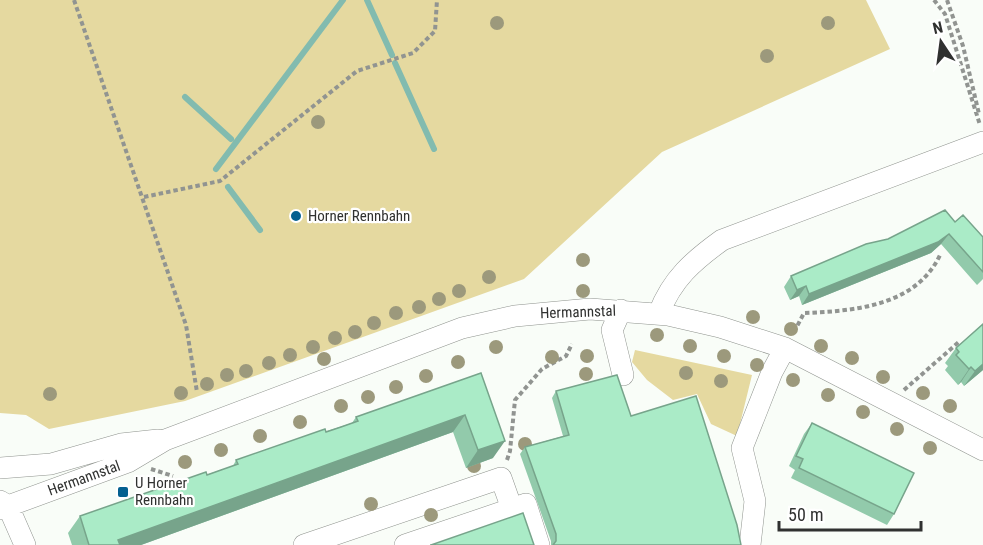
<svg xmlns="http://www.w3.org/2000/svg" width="983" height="545" viewBox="0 0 983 545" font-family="'Roboto Condensed',sans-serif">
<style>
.green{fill:#e5d9a0}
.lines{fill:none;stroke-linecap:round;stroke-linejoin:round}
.stream{stroke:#82bbaf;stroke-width:6}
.minor-casing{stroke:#8f938e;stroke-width:22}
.path{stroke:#919491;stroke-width:4;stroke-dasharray:4.5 3;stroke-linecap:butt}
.minor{stroke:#fff;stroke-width:21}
.tree{fill:#9c997c}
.wall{fill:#92caab}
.shaded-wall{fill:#77a48b}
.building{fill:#aaebc7;stroke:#77a48b;stroke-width:1.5}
.poi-dot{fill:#046090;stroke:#fff;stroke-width:2}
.labels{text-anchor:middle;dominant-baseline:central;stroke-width:4.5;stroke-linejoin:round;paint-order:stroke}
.poi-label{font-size:15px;fill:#303130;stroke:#fff;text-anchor:start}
.street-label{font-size:15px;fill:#303130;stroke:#fff}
</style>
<rect width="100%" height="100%" fill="#f9fdf8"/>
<path class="green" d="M 0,0 L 866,0 L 890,49 L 662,152 L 524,279 L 185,401 L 49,429 L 26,415 L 0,413 Z
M 635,350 L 752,375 L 737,436 L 711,424 L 697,394 L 673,400 L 647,380 L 632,362 Z"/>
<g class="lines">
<path class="stream" d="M 367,0 L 392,55
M 395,63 L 434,149
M 185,97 L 231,139
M 216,169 L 343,0
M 228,187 L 260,230"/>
<g class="minor-casing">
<path id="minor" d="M 621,310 L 612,330 L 623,375
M 659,313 C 672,279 693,261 722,240 L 983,142
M 0,468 L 51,464 L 121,444 L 158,440
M 0,501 L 8,506 L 25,545
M 0,509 L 128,462 L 165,440 L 462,328 L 515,316 L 590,309 L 668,315 L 720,327 L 785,348 L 983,450
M 304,545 L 501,478 L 512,509
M 405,545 L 526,504 L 539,545
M 750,545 L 755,501 L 742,448 L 772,372 L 785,348"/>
</g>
<path class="path" d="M 74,0 L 186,325 L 197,392
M 934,0 L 945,14 L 980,125
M 947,0 L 963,46 L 979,114
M 144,197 L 220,181 L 357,71 L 413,53 L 435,31 L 437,0
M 794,332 L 804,313 C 855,311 916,306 940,255
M 904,390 L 960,341
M 507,460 L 510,451 L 515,400 L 542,369 L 566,356 L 572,344
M 151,469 L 173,476"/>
<use href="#minor" class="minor"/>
</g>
<g class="tree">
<circle cx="497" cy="23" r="7"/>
<circle cx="828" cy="23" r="7"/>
<circle cx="767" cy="56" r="7"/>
<circle cx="318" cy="122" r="7"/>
<circle cx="583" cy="260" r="7"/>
<circle cx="489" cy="277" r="7"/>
<circle cx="459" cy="291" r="7"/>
<circle cx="583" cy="291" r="7"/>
<circle cx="439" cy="299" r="7"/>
<circle cx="419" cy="307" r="7"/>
<circle cx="396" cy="313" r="7"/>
<circle cx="753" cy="317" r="7"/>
<circle cx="374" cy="323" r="7"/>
<circle cx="791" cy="329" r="7"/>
<circle cx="355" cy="332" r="7"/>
<circle cx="657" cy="335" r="7"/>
<circle cx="335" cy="338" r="7"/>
<circle cx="690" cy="346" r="7"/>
<circle cx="821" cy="346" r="7"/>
<circle cx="313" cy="347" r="7"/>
<circle cx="496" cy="347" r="7"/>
<circle cx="290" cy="355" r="7"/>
<circle cx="587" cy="356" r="7"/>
<circle cx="724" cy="356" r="7"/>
<circle cx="552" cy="357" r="7"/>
<circle cx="852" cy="358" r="7"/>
<circle cx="324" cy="359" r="7"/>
<circle cx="458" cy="362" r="7"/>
<circle cx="269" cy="363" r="7"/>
<circle cx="757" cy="365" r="7"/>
<circle cx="246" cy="371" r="7"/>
<circle cx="686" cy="373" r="7"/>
<circle cx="586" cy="374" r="7"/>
<circle cx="227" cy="375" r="7"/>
<circle cx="426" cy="376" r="7"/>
<circle cx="883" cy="377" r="7"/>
<circle cx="793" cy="380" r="7"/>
<circle cx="721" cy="381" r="7"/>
<circle cx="207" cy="384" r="7"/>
<circle cx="396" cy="387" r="7"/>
<circle cx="181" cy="393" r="7"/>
<circle cx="923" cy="393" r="7"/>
<circle cx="50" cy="394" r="7"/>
<circle cx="828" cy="395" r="7"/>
<circle cx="368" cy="397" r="7"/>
<circle cx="341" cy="406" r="7"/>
<circle cx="950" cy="406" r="7"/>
<circle cx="863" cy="412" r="7"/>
<circle cx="300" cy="422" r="7"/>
<circle cx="897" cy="429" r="7"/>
<circle cx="260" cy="436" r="7"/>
<circle cx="525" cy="444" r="7"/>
<circle cx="930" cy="448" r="7"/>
<circle cx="221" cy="450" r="7"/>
<circle cx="185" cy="462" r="7"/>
<circle cx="474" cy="466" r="7"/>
<circle cx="371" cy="504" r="7"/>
<circle cx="431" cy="515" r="7"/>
</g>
<path class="wall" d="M 955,222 L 983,237 L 983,279 L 977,285 L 941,244 L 931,253 L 802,305 L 799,296 L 790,300 L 784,287 L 791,276 L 888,239 Z
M 983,324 L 983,370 L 964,386 L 961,382 L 958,385 L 945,370 L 948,366 L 945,363 L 956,348 Z
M 481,373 L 493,458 L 466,468 L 453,432 L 141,545 L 72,545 L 68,533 L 80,516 L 233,466 L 236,460 L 352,423 L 356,417 Z
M 556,391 L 631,416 L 741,545 L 551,545 L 551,541 L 520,454 L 525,447 L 563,436 L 552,398 Z
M 812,423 L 894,514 L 887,525 L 791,478 L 795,470 L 789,466 L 804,434 Z"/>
<path class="shaded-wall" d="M 949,234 L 941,244 L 931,253 L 802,305 L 809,294 Z
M 806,286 L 799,296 L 790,300 L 797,290 Z
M 983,364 L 983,370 L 964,386 L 975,371 Z
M 971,367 L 961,382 L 958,385 L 969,369 Z
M 465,415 L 453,432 L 141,545 L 115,545 L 118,540 Z
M 505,441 L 493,458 L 466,468 L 478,450 Z"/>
<path class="building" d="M 945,210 L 955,222 L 963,215 L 983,237 L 983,272 L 949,234 L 938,242 L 809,294 L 806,286 L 797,290 L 791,276 L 866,244 L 888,239 Z
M 983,324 L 983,364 L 975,371 L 971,367 L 969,369 L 956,355 L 959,352 L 956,348 Z
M 481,373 L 505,441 L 478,450 L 465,415 L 118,540 L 120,545 L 89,545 L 80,516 L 206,472 L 207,475 L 221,470 L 238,464 L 236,460 L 325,429 L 326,432 L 341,427 L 358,421 L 356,417 Z
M 617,375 L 631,416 L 696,396 L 737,525 L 741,545 L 553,545 L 556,541 L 556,534 L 525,447 L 569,435 L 556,391 Z
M 812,423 L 914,473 L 894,514 L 799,468 L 803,459 L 796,456 Z
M 523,513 L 534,545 L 430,545 L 431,545 Z"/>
<g class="poi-dot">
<circle cx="296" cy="216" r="6"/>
<rect x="117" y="486" width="12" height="12" rx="3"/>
</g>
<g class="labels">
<g class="poi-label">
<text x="308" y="216">Horner Rennbahn</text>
<text x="135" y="483">U Horner<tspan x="135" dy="17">Rennbahn</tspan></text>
</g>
<g class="street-label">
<text transform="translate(578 312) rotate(-2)">Hermannstal</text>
<text transform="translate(84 478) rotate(-20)">Hermannstal</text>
</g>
</g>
<g transform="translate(941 42) rotate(347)" stroke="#ffffff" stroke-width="4.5" paint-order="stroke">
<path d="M0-4.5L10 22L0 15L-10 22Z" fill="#303130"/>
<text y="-9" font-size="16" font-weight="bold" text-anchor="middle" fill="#303130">N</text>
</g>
<path d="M779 521v9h142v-9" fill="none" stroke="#303130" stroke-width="3"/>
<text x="788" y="521" font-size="18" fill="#303130" stroke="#ffffff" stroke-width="4.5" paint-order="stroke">50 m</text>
</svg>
